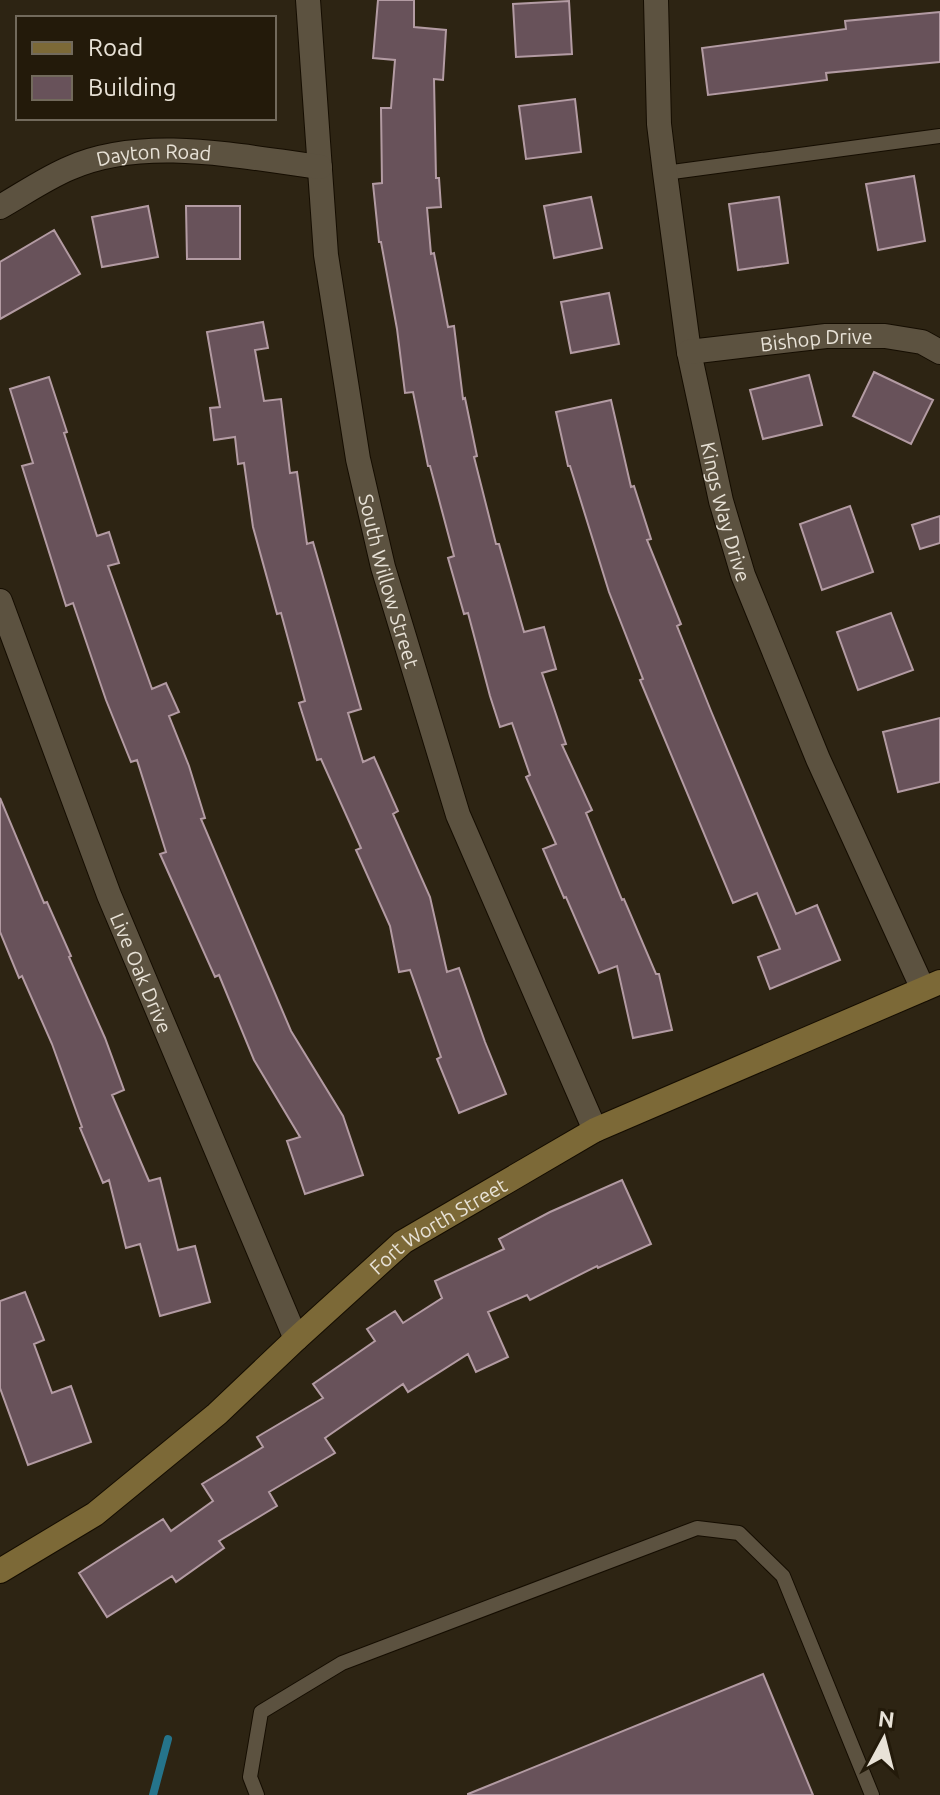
<svg xmlns="http://www.w3.org/2000/svg" width="940" height="1795" viewBox="0 0 940 1795" font-family="Ubuntu,sans-serif">
<style>
.lines{fill:none;stroke-linecap:round;stroke-linejoin:round}
.stream{stroke:#25748b;stroke-width:8}
.building{fill:#68525a;stroke:#b39ba3;stroke-width:2}
.lane-casing{stroke:#150d01;stroke-width:16}
.street-casing{stroke:#150d01;stroke-width:26}
.secondary-casing{stroke:#150d01;stroke-width:26}
.lane{stroke:#5c5240;stroke-width:14}
.street{stroke:#5c5240;stroke-width:24}
.secondary{stroke:#7c6937;stroke-width:24}
.labels{text-anchor:middle;dominant-baseline:central;stroke-width:6;stroke-linejoin:round;paint-order:stroke}
.street-label{font-size:20px;fill:#e8e2d7;stroke:#231a0a}
</style>
<rect width="100%" height="100%" fill="#2d2413"/>
<g class="lines">
<path class="stream" d="M 153,1795 L 168,1739"/>
</g>
<path class="building" d="M 378,0 L 414,0 L 414,27 L 446,30 L 443,80 L 434,79 L 436,178 L 439,178 L 441,207 L 427,208 L 431,254 L 434,253 L 448,327 L 454,326 L 463,399 L 465,398 L 477,456 L 474,457 L 496,544 L 499,544 L 524,632 L 544,627 L 556,669 L 542,673 L 566,744 L 562,745 L 592,810 L 586,813 L 622,900 L 624,899 L 656,974 L 659,974 L 672,1030 L 633,1038 L 617,966 L 599,973 L 566,897 L 564,898 L 543,849 L 556,844 L 526,777 L 530,775 L 512,723 L 500,727 L 490,696 L 468,613 L 464,614 L 448,558 L 454,556 L 430,466 L 428,466 L 413,392 L 405,393 L 397,329 L 381,242 L 379,242 L 373,184 L 382,183 L 381,108 L 391,108 L 395,60 L 373,58 Z
M 569,1 L 572,54 L 516,57 L 513,4 Z
M 940,12 L 940,62 L 826,73 L 827,80 L 708,95 L 702,48 L 846,29 L 845,21 Z
M 575,99 L 581,152 L 526,159 L 519,106 Z
M 914,176 L 925,241 L 878,250 L 866,184 Z
M 591,197 L 602,248 L 554,258 L 544,206 Z
M 779,197 L 788,263 L 738,270 L 729,204 Z
M 148,206 L 158,257 L 102,267 L 92,217 Z
M 186,206 L 240,206 L 240,259 L 187,259 Z
M 54,230 L 80,274 L 0,319 L 0,262 Z
M 609,293 L 619,344 L 571,353 L 561,302 Z
M 263,322 L 268,348 L 255,350 L 264,401 L 281,399 L 290,473 L 297,472 L 307,544 L 313,542 L 361,709 L 348,713 L 363,762 L 374,757 L 398,811 L 393,814 L 430,897 L 447,972 L 459,968 L 485,1042 L 506,1094 L 459,1113 L 437,1059 L 441,1057 L 410,970 L 399,972 L 390,926 L 356,850 L 361,848 L 321,759 L 317,760 L 299,703 L 305,701 L 281,613 L 277,614 L 253,527 L 244,463 L 238,464 L 235,437 L 214,440 L 210,408 L 220,407 L 207,332 Z
M 874,372 L 933,400 L 911,444 L 853,416 Z
M 809,375 L 822,425 L 763,439 L 750,390 Z
M 49,377 L 67,432 L 64,433 L 97,536 L 109,532 L 119,563 L 108,566 L 152,689 L 166,683 L 179,712 L 169,716 L 189,766 L 205,818 L 201,819 L 291,1031 L 343,1116 L 363,1175 L 305,1194 L 287,1141 L 300,1137 L 254,1060 L 219,975 L 215,977 L 160,854 L 166,852 L 137,760 L 131,762 L 106,700 L 73,603 L 66,606 L 22,466 L 33,463 L 10,389 Z
M 611,400 L 631,487 L 634,486 L 651,539 L 647,540 L 681,624 L 677,626 L 711,711 L 796,914 L 817,905 L 840,960 L 770,989 L 758,957 L 780,949 L 757,893 L 733,903 L 640,680 L 643,679 L 609,592 L 570,466 L 568,466 L 556,412 Z
M 850,506 L 873,572 L 822,590 L 800,524 Z
M 940,516 L 940,543 L 920,549 L 912,525 Z
M 891,613 L 913,670 L 858,690 L 837,632 Z
M 940,718 L 940,782 L 898,792 L 883,732 Z
M 0,798 L 44,903 L 47,902 L 71,956 L 69,957 L 105,1038 L 124,1090 L 112,1095 L 149,1181 L 160,1178 L 178,1250 L 195,1246 L 210,1302 L 160,1316 L 140,1244 L 126,1248 L 109,1180 L 103,1183 L 80,1128 L 82,1127 L 52,1044 L 22,976 L 19,978 L 0,932 Z
M 622,1180 L 651,1244 L 598,1268 L 597,1266 L 530,1300 L 527,1295 L 488,1312 L 508,1357 L 476,1372 L 468,1354 L 408,1392 L 403,1384 L 325,1438 L 335,1453 L 269,1492 L 277,1506 L 219,1541 L 224,1548 L 176,1582 L 172,1576 L 107,1617 L 79,1573 L 163,1519 L 171,1531 L 213,1501 L 202,1484 L 263,1447 L 257,1437 L 323,1398 L 313,1384 L 375,1341 L 367,1329 L 395,1311 L 403,1323 L 442,1298 L 435,1281 L 504,1249 L 499,1239 L 550,1212 Z
M 25,1292 L 44,1340 L 34,1344 L 52,1393 L 71,1386 L 91,1442 L 28,1465 L 0,1388 L 0,1301 Z
M 763,1674 L 813,1795 L 468,1795 L 468,1794 Z"/>
<g class="lines">
<g class="lane-casing">
<path id="lane" d="M 665,173 L 940,136
M 257,1795 L 250,1777 L 261,1712 L 342,1663 L 697,1528 L 739,1533 L 783,1576 L 872,1795"/>
</g>
<g class="street-casing">
<g id="street">
<path id="s1" d="M 308,0 L 326,255 L 358,459 L 383,567 L 458,815 L 595,1130"/>
<path id="s2" d="M 656,0 L 659,124 L 665,173 L 689,352 L 721,501 L 743,575 L 818,759 L 923,989"/>
<path id="s3" d="M 0,207 C 23,194 46,178 70,168 C 145,135 241,157 320,167"/>
<path id="s4" d="M 689,352 L 826,336 L 885,336 L 922,342 L 940,352"/>
<path id="s5" d="M 0,601 L 109,895 L 296,1339"/>
</g>
</g>
<g class="secondary-casing">
<g id="secondary">
<path id="s6" d="M 0,1571 L 95,1514 L 217,1414 L 296,1339 L 403,1242 L 595,1130 L 940,982"/>
</g>
</g>
<use href="#lane" class="lane"/>
<use href="#street" class="street"/>
<use href="#secondary" class="secondary"/>
</g>
<g class="labels">
<g class="street-label">
<text stroke="none"><textPath href="#s3" startOffset="166">Dayton Road</textPath></text>
<text stroke="none"><textPath href="#s4" startOffset="128">Bishop Drive</textPath></text>
<text stroke="none"><textPath href="#s2" startOffset="518">Kings Way Drive</textPath></text>
<text stroke="none"><textPath href="#s1" startOffset="588">South Willow Street</textPath></text>
<text stroke="none"><textPath href="#s5" startOffset="398">Live Oak Drive</textPath></text>
<text stroke="none"><textPath href="#s6" startOffset="560">Fort Worth Street</textPath></text>
</g>
</g>
<rect x="16" y="16" width="260" height="104" fill="#231a0a" stroke="#726a5c" stroke-width="2"/>
<rect x="32" y="42" width="40" height="12" fill="#7c6937" stroke="#726a5c" stroke-width="2"/>
<text x="88" y="56" font-size="24" fill="#e8e2d7">Road</text>
<rect x="32" y="76" width="40" height="24" fill="#68525a" stroke="#726a5c" stroke-width="2"/>
<text x="88" y="96" font-size="24" fill="#e8e2d7">Building</text>
<g transform="translate(884 1739) rotate(7)" stroke="#231a0a" stroke-width="6" paint-order="stroke">
<path d="M0-6L14 30L0 20L-14 30Z" fill="#e8e2d7"/>
<text y="-12" font-size="22" font-weight="bold" text-anchor="middle" fill="#e8e2d7">N</text>
</g>
</svg>
